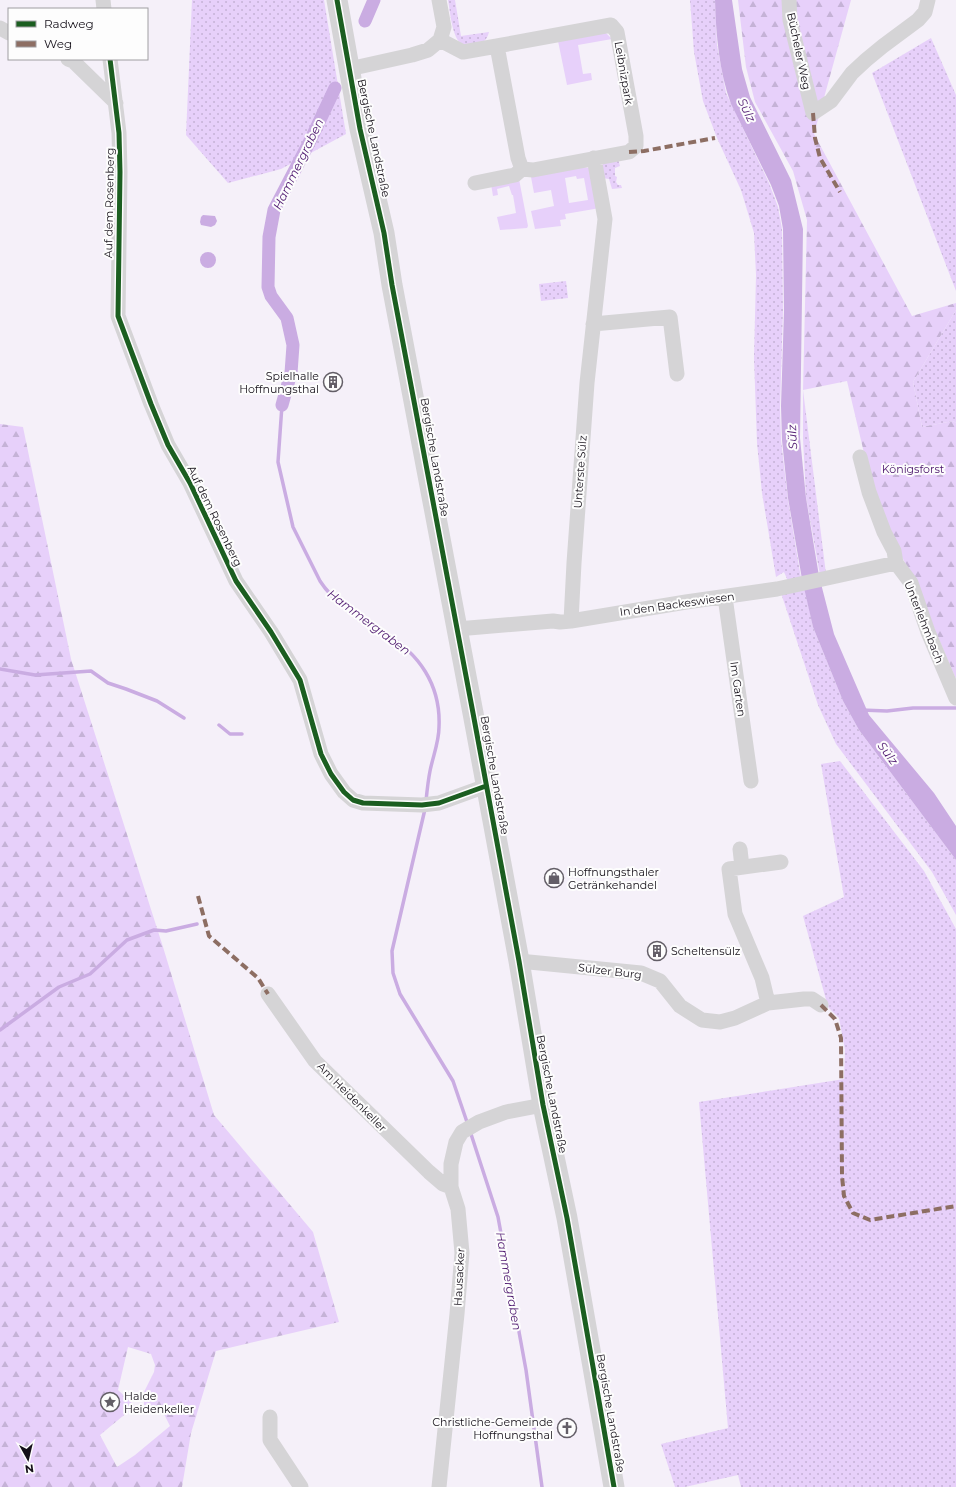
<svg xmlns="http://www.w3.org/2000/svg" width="956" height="1487" viewBox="0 0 956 1487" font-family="Montserrat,sans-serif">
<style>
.grass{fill:url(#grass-dots)}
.forest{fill:url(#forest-firs);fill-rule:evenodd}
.garden{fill:#e7d0fa;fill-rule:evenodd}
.water{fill:#caace2}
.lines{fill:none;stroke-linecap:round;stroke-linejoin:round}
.stream{stroke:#caace2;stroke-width:3.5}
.canal{stroke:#caace2;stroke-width:13}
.minor{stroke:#d5d4d6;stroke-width:15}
.secondary{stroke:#d5d4d6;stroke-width:21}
.quiet{stroke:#8d6e63;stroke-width:4;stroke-dasharray:8 4;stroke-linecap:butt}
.cycleway-casing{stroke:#fdfdfd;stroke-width:8}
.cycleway{stroke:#1b5e20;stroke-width:5}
.labels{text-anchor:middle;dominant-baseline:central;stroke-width:4;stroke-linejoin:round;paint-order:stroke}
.street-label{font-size:11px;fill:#151019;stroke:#fdfdfd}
.poi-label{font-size:11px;fill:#151019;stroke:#fdfdfd;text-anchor:start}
.park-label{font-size:11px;fill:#481168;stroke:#fdfdfd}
.water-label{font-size:12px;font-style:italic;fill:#4e186f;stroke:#fdfdfd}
</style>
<defs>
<pattern id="grass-dots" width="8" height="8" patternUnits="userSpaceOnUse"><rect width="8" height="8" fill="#e7d0fa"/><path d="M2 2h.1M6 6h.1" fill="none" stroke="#c5b2d6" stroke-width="1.8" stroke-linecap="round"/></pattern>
<pattern id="forest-firs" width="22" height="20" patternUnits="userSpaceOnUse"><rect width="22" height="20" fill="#e7d0fa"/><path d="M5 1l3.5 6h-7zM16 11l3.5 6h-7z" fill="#c5b2d6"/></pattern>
</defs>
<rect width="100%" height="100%" fill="#f5f0f9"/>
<path class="grass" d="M 192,0 L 324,0 L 346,134 L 281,169 L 228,183 L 186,135 Z
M 448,0 L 455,0 L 461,36 L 489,32 C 487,39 485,42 477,44 C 472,44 467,46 462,44 C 452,39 450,10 448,0 Z
M 690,0 L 715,0 L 717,45 L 726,93 L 769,183 L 778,207 L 782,229 L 783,311 L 780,407 L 781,440 L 788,500 L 801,578 L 788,581 L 784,572 L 776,577 L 762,493 L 757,443 L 754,358 L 756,275 L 754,233 L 741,190 L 717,138 L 703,101 L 694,52 Z
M 931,38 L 956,95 L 956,291 L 872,73 Z
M 618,159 L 620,166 L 615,168 L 615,176 L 617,177 L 616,182 L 618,185 L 621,185 L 622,188 L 612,189 L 609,179 L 602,178 L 601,167 L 603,164 Z
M 566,281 L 568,298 L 541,301 L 539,284 Z
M 956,310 L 956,423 L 953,421 L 922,427 L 913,382 Z
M 803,390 L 826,574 L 820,575 L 806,497 L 803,439 Z
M 805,589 L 813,627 L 843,701 L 859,730 L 956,860 L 956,915 L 932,872 L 836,744 L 818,705 L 781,593 Z
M 840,761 L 924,871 L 956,929 L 956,1487 L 741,1487 L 738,1475 L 685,1487 L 675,1487 L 661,1444 L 728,1428 L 699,1102 L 844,1079 L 845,1050 L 839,1018 L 828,1007 L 803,916 L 844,897 L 821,764 Z"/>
<path class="forest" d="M 738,0 L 851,0 L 814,134 L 912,316 L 956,303 L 956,310 L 913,382 L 922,427 L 953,421 L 956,423 L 956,679 L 911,574 L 895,544 L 873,491 L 847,381 L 803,390 L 807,220 L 793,171 L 755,102 L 746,67 Z
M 0,424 L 23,427 L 71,659 L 163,947 L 214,1115 L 313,1232 L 339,1322 L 216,1351 L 191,1433 L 182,1487 L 0,1487 ZM 128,1347 L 151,1354 L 155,1365 L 154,1372 L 144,1392 L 144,1405 L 148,1414 L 164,1414 L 170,1426 L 135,1455 L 117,1467 L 100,1435 L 135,1406 L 118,1390 Z"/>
<path class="garden" d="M 605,32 L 612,39 L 578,45 L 583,74 L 591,73 L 592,80 L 567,85 L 558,41 Z
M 582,167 L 590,168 L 600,208 L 565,214 L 566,219 L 560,220 L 561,226 L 535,229 L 531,211 L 554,206 L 551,190 L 534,193 L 531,177 ZM 576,176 L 577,179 L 584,178 L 588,200 L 569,203 L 565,178 Z
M 519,179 L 528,226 L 527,228 L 500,230 L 497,217 L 516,213 L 513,195 L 512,195 L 509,186 L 497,189 L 498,195 L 493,196 L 491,184 Z"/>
<path class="water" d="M 715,0 L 732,0 L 742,69 L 750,97 L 791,180 L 803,229 L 800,438 L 806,498 L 819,576 L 834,634 L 869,715 L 934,793 L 956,826 L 956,860 L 859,730 L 843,701 L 813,627 L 802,579 L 788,498 L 782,440 L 781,406 L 784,311 L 783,229 L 779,206 L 771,185 L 731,104 C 719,71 716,35 715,0 Z
M 203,215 L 215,216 L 217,221 L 215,225 L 211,227 L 201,225 L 200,222 L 201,217 Z
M200 260a8 8 0 1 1 16 0a8 8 0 1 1-16 0Z"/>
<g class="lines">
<path class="stream" d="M 282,405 L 278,462 L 293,527 L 320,581 C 334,603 361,620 384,633 C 419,653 441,685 439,727 C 439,742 433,756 430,771 C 428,781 427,791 426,801
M 0,669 L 35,675 L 91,671 L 108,683 L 126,689 L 157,701 L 184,718
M 861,710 L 887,711 L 913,708 L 956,708
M 219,725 L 230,734 L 242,734
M 425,809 L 392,951 L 393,973 L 400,994 L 453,1081 L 468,1125
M 0,1030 L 59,987 L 90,974 L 127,940 L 154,930 L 166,931 L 197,924
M 470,1131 L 498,1217 L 526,1370 L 542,1487"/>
<path class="canal" d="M 365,21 L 374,0
M 282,405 L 291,373 L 293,345 L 287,318 L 271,296 L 268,287 L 269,237 L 274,210 L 311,139 L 335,88"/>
<path class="minor" d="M 103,0 L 104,9
M 789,0 L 790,20 L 813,113 L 831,101 L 852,73 L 866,60 L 883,46 L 918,20 L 925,12 L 928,0
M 0,28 L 9,33
M 440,40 L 463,52 L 497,46 L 518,158 L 522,169 L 533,170 L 629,152 L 636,146 L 636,136 L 617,32 L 611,25 L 497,46
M 68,59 L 73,61 L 116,103
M 110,59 L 119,133 L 120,172 L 118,316 L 151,404 L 168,445 L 190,483 L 236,581 L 271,632 L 300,680 L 321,754 L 331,774 L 344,792 L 353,800 L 363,803 L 422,805 L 439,803 L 486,786
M 349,69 L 412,55 L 428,50 L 440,40 L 444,27 L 439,0
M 475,183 L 515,175 L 522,169
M 593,324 L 670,317 L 677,374
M 860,457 L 869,492 L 884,532 L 894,551 L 896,563 L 911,583 L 928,632 L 956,698
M 725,597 L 751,781
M 571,621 L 574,563 L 587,383 L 605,219 L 594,158
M 457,629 L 553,621 L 560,622 L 571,621 L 686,602 L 777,589 L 896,563
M 740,849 L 742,867
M 519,961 L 641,973 L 660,981 L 680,1006 L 702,1020 L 720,1022 L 735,1018 L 768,1003 L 804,999 L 812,999 L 821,1005
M 268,994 L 315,1061 L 429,1172 L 443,1184 L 451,1187
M 768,1003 L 762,978 L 735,914 L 729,869 L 781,862
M 270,1417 L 270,1440 L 301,1487
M 439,1487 L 457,1314 L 462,1253 L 458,1209 L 451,1187 L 451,1164 L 456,1142 L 462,1132 L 479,1122 L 506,1112 L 543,1105"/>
<path class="secondary" d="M 337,0 L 360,129 L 384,233 L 392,285 L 473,713 L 519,961 L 543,1105 L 567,1218 L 614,1487"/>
<path class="quiet" d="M 813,113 L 815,138 L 820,158 L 840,192
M 629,152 L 644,151 L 715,138
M 198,896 L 209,936 L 258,978 L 268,994
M 821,1005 L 835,1019 L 841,1038 L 842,1176 L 844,1196 L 853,1213 L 870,1220 L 956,1206"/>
<g class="cycleway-casing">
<path id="cycleway" d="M 337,0 L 360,129 L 384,233 L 392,285 L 473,713 L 519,961 L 543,1105 L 567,1218 L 614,1487
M 110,59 L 119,133 L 120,172 L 118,316 L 151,404 L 168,445 L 190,483 L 236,581 L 271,632 L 300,680 L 321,754 L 331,774 L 344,792 L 353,800 L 363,803 L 422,805 L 439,803 L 486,786"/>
</g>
<use href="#cycleway" class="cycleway"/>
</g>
<defs>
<g id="building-ring" transform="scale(1)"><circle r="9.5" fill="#fdfdfd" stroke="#635e67" stroke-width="1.5"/><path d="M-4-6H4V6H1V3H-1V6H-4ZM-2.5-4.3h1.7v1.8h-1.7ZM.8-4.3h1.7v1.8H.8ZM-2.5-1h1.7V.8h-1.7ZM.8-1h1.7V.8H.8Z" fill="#635e67"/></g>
<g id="shop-ring" transform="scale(1)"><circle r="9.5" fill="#fdfdfd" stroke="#635e67" stroke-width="1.5"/><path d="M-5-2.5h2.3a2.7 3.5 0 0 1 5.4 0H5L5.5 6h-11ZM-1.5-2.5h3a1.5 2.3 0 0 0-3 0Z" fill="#635e67"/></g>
<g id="sight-ring" transform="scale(1)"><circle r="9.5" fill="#fdfdfd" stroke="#635e67" stroke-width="1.5"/><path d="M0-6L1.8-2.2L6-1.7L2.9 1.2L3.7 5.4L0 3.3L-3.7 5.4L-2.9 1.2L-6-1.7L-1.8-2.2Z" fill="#635e67"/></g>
<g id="church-ring" transform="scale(1)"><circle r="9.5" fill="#fdfdfd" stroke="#635e67" stroke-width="1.5"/><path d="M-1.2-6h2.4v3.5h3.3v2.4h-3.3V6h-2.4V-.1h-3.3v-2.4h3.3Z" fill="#635e67"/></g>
</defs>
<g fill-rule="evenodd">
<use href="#building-ring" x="333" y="382"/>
<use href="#shop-ring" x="554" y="878"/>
<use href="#building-ring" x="657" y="951"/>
<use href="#sight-ring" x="110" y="1402"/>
<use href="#church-ring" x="567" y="1428"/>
</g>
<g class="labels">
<g class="street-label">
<text transform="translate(799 51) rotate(78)">Bücheler Weg</text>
<text transform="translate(624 73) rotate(80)">Leibnizpark</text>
<text transform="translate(374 138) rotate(78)">Bergische Landstraße</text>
<text transform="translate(109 203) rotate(-89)">Auf dem Rosenberg</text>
<text transform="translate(435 457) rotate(80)">Bergische Landstraße</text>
<text transform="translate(580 472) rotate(-86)">Unterste Sülz</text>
<text transform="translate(215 516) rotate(64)">Auf dem Rosenberg</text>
<text transform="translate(677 604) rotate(-8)">In den Backeswiesen</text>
<text transform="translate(924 622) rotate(68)">Unterlehmbach</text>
<text transform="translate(738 689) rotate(82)">Im Garten</text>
<text transform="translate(495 775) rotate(80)">Bergische Landstraße</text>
<text transform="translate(610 971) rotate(7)">Sülzer Burg</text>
<text transform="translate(552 1094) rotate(79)">Bergische Landstraße</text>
<text transform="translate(352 1097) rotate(45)">Am Heidenkeller</text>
<text transform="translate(459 1277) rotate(-87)">Hausacker</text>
<text transform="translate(611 1413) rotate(80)">Bergische Landstraße</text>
</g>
<g class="poi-label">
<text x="319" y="376" text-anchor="end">Spielhalle<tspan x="319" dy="13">Hoffnungsthal</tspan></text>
<text x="568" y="872">Hoffnungsthaler<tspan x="568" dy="13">Getränkehandel</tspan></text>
<text x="671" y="951">Scheltensülz</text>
<text x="124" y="1396">Halde<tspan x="124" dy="13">Heidenkeller</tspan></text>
<text x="553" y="1422" text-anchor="end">Christliche-Gemeinde<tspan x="553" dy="13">Hoffnungsthal</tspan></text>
</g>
<g class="park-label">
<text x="913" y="469">Königsforst</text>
</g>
<g class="water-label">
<text transform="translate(747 110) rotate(64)">Sülz</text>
<text transform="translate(298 164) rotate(-64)">Hammergraben</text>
<text transform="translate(792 437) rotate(-93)">Sülz</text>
<text transform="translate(369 622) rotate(37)">Hammergraben</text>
<text transform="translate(888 753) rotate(53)">Sülz</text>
<text transform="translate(509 1281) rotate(80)">Hammergraben</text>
</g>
</g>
<rect x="8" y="8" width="140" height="52" fill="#fdfdfd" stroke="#a09ea2"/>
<rect x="16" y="21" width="20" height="6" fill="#1b5e20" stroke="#a09ea2"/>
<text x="44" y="28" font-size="12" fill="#151019">Radweg</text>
<rect x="16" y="41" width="20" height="6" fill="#8d6e63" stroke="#a09ea2"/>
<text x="44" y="48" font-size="12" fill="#151019">Weg</text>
<g transform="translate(28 1459) rotate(172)" stroke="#fdfdfd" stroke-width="3" paint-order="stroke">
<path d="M0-3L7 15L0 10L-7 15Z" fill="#151019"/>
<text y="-6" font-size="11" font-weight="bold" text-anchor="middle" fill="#151019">N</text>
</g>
</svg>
